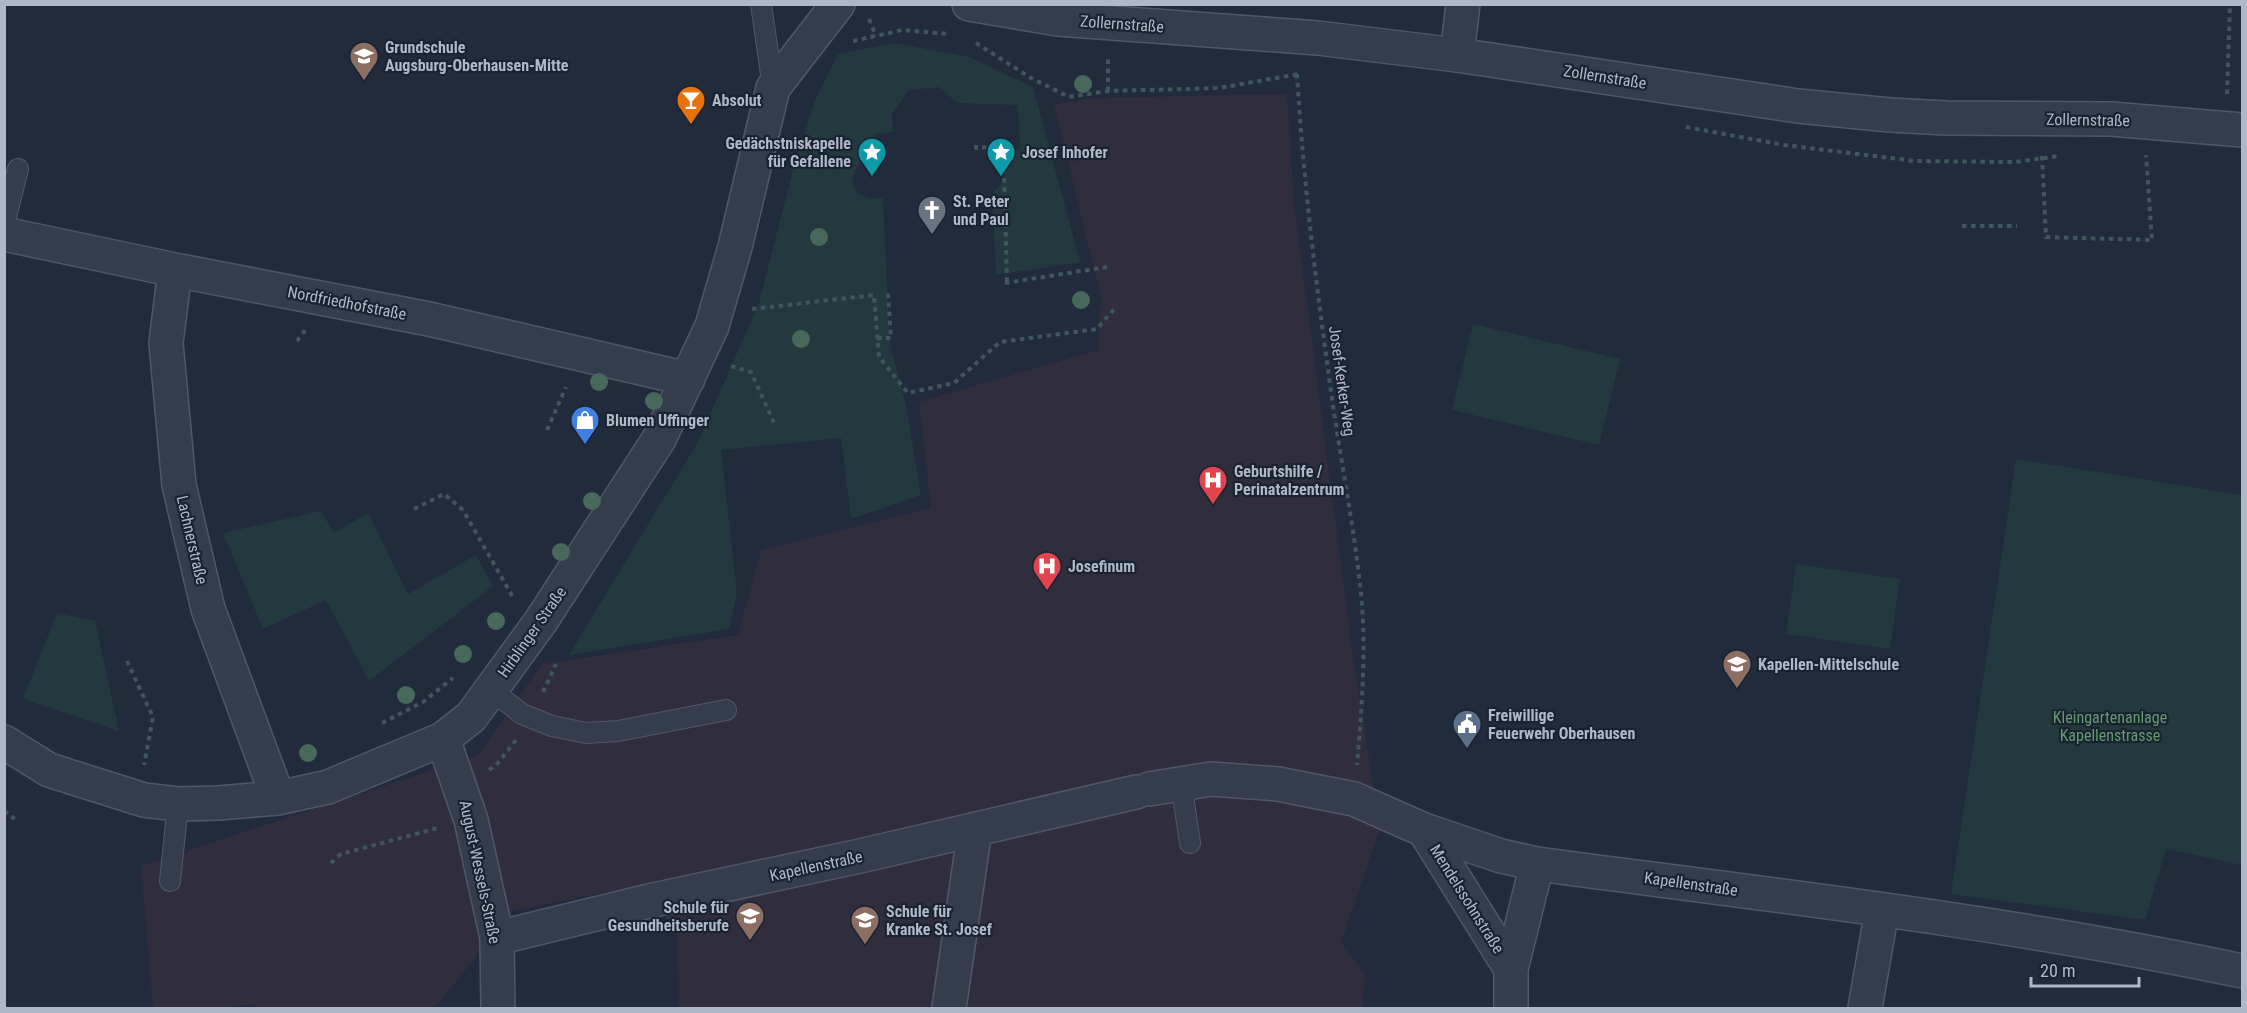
<svg xmlns="http://www.w3.org/2000/svg" width="2247" height="1013" viewBox="0 0 2247 1013" font-family="'Roboto Condensed',sans-serif">
<style>
.medical{fill:#302d3d}
.green{fill:#23393d}
.lines{fill:none;stroke-linecap:round;stroke-linejoin:round}
.service-casing{stroke:#505867;stroke-width:22}
.minor-casing{stroke:#505867;stroke-width:36}
.tertiary-casing{stroke:#505867;stroke-width:36}
.path{stroke:#41565a;stroke-width:4;stroke-dasharray:4.5 4.5;stroke-linecap:butt}
.service{stroke:#353d4c;stroke-width:20}
.minor{stroke:#353d4c;stroke-width:33}
.tertiary{stroke:#353d4c;stroke-width:33}
.tree{fill:#47685b}
.labels{text-anchor:middle;dominant-baseline:central;stroke-width:4.5;stroke-linejoin:round;paint-order:stroke}
.street-label{font-size:16px;fill:#b0b8c8;stroke:#1a2330}
.poi-label{font-size:16px;font-weight:bold;fill:#b0b8c8;stroke:#1a2330;text-anchor:start}
.park-label{font-size:16px;fill:#669a74;stroke:#1a2330}
</style>
<rect width="100%" height="100%" fill="#212b3c"/>
<path class="medical" d="M 1287,94 L 1294,202 L 1351,642 L 1380,829 L 1341,943 L 1365,974 L 1362,1008 L 679,1008 L 677,926 L 631,887 L 513,911 L 437,1005 L 428,1008 L 257,1008 L 255,1004 L 217,1008 L 153,1008 L 141,866 L 478,755 L 542,664 L 738,635 L 761,550 L 931,508 L 919,402 L 1098,350 L 1101,297 L 1054,105 L 1093,98 Z"/>
<path class="green" d="M 895,43 L 969,57 L 1033,87 L 1080,262 L 996,275 L 992,194 C 1004,181 1008,174 1002,156 L 1020,148 L 1018,105 L 957,103 L 939,87 L 909,90 L 892,114 L 893,132 L 873,134 L 874,157 L 865,157 C 852,168 844,193 868,198 C 872,199 878,198 883,197 L 890,346 L 906,404 L 921,495 L 851,519 L 841,438 L 721,450 L 737,593 L 729,629 L 569,655 L 698,442 L 759,303 L 793,170 L 815,100 L 838,54 Z
M 1473,324 L 1620,359 L 1599,445 L 1452,410 Z
M 2016,459 L 2242,495 L 2242,865 L 2166,849 L 2145,920 L 1951,894 Z
M 321,511 L 334,533 L 368,513 L 408,594 L 476,555 L 493,586 L 369,681 L 326,600 L 263,629 L 223,533 Z
M 1796,564 L 1900,579 L 1890,649 L 1786,634 Z
M 57,613 L 95,621 L 119,731 L 23,699 Z"/>
<g class="lines">
<g class="service-casing">
<path id="service" d="M 761,4 L 773,88
M 4,225 L 18,169
M 491,690 L 522,714 L 552,726 L 586,733 L 618,731 L 726,710
M 1181,782 L 1190,843
M 170,881 L 178,804"/>
</g>
<g class="minor-casing">
<path id="minor" d="M 1457,55 L 1463,4
M 4,234 L 175,270 L 429,319 L 688,379
M 175,270 L 166,343 L 179,485 L 208,609 L 278,798
M 443,739 L 471,820 L 497,938 L 498,1008
M 4,742 L 49,770 L 144,800 L 178,804 L 218,803 L 278,798 L 328,787 L 443,739 L 471,717 L 541,621 L 659,439 L 712,326 L 735,247 L 773,88 L 838,4
M 1149,789 L 1211,779 L 1278,784 L 1354,799 L 1424,830 L 1501,856 L 1537,864 C 1772,895 2010,922 2242,971
M 1424,830 L 1511,969
M 497,938 L 649,901 L 860,856 L 1136,792
M 949,1008 L 975,829
M 1511,1008 L 1511,969 L 1537,864
M 1865,1008 L 1882,910"/>
</g>
<g class="tertiary-casing">
<path id="tertiary" d="M 969,4 L 1058,19 L 1318,38 L 1457,55 L 1798,106 L 1890,115 L 1946,118 L 2111,119 L 2242,130"/>
</g>
<path class="path" d="M 869,19 L 876,36
M 853,41 L 902,30 L 949,34
M 976,43 L 1031,78 L 1069,97 L 1108,91 L 1219,88 L 1299,74
M 1297,74 C 1303,175 1315,276 1329,377 C 1338,446 1352,514 1360,584 C 1367,642 1362,706 1357,765
M 1108,91 L 1108,56
M 2227,94 L 2230,4
M 1686,127 L 1784,145 L 1915,161 L 2015,162 L 2060,156
M 976,145 L 976,148 L 989,147 L 1001,155 L 1004,168 L 1007,282
M 2042,156 L 2046,237 L 2152,240 L 2146,155
M 1962,226 L 2017,226
M 1005,283 L 1107,267
M 752,309 L 874,295 L 879,357 L 908,393 L 954,383 L 1000,342 L 1097,329 L 1117,306
M 877,338 L 891,338 L 888,293 L 891,293
M 297,341 L 306,329
M 731,366 L 751,372 L 775,425
M 547,430 L 566,387
M 414,509 L 444,494 L 463,510 L 514,599
M 127,661 L 153,717 L 144,765
M 543,692 L 556,664
M 382,723 L 423,702 L 453,678
M 489,770 L 498,763 L 516,740
M 4,811 L 15,819
M 331,863 L 341,854 L 438,828"/>
<use href="#service" class="service"/>
<use href="#minor" class="minor"/>
<use href="#tertiary" class="tertiary"/>
</g>
<g class="tree">
<circle cx="1083" cy="84" r="9"/>
<circle cx="819" cy="237" r="9"/>
<circle cx="1081" cy="300" r="9"/>
<circle cx="801" cy="339" r="9"/>
<circle cx="599" cy="382" r="9"/>
<circle cx="654" cy="401" r="9"/>
<circle cx="592" cy="501" r="9"/>
<circle cx="561" cy="552" r="9"/>
<circle cx="496" cy="621" r="9"/>
<circle cx="463" cy="654" r="9"/>
<circle cx="406" cy="695" r="9"/>
<circle cx="308" cy="753" r="9"/>
</g>
<defs>
<g id="school-pin" transform="scale(1.5)"><path d="M0 17L-7.5 6A9.5 9.5 0 1 1 7.5 6Z" fill="#8d6e63" stroke="#1a2330"/><path d="M0-5L7-2L0 1L-7-2ZM-4 1L0 2.5L4 1V4Q0 6-4 4Z" fill="#fff"/></g>
<g id="bar-pin" transform="scale(1.5)"><path d="M0 17L-7.5 6A9.5 9.5 0 1 1 7.5 6Z" fill="#e8710a" stroke="#1a2330"/><path d="M-6-5H6L.8 .8V4.5H3.5V6h-7V4.5H-.8V.8Z" fill="#fff"/></g>
<g id="sight-pin" transform="scale(1.5)"><path d="M0 17L-7.5 6A9.5 9.5 0 1 1 7.5 6Z" fill="#0f9aa8" stroke="#1a2330"/><path d="M0-6L1.8-2.2L6-1.7L2.9 1.2L3.7 5.4L0 3.3L-3.7 5.4L-2.9 1.2L-6-1.7L-1.8-2.2Z" fill="#fff"/></g>
<g id="church-pin" transform="scale(1.5)"><path d="M0 17L-7.5 6A9.5 9.5 0 1 1 7.5 6Z" fill="#6b7280" stroke="#1a2330"/><path d="M-1.2-6h2.4v3.5h3.3v2.4h-3.3V6h-2.4V-.1h-3.3v-2.4h3.3Z" fill="#fff"/></g>
<g id="shop-pin" transform="scale(1.5)"><path d="M0 17L-7.5 6A9.5 9.5 0 1 1 7.5 6Z" fill="#3f7fe0" stroke="#1a2330"/><path d="M-5-2.5h2.3a2.7 3.5 0 0 1 5.4 0H5L5.5 6h-11ZM-1.5-2.5h3a1.5 2.3 0 0 0-3 0Z" fill="#fff"/></g>
<g id="hospital-pin" transform="scale(1.5)"><path d="M0 17L-7.5 6A9.5 9.5 0 1 1 7.5 6Z" fill="#e0444e" stroke="#1a2330"/><path d="M-5-5h3v3.5h4V-5h3V5h-3V1.5h-4V5h-3Z" fill="#fff"/></g>
<g id="civic-pin" transform="scale(1.5)"><path d="M0 17L-7.5 6A9.5 9.5 0 1 1 7.5 6Z" fill="#5c6f8a" stroke="#1a2330"/><path d="M-.6-6.5H3V-4.5H.6V-3L4-1V1h2V6H-6V1h2V-1L-.6-3ZM-1.2 2.5V6h2.4V2.5Z" fill="#fff"/></g>
</defs>
<g fill-rule="evenodd">
<use href="#school-pin" x="364" y="56"/>
<use href="#bar-pin" x="691" y="100"/>
<use href="#sight-pin" x="872" y="152"/>
<use href="#sight-pin" x="1001" y="152"/>
<use href="#church-pin" x="932" y="210"/>
<use href="#shop-pin" x="585" y="420"/>
<use href="#hospital-pin" x="1213" y="480"/>
<use href="#hospital-pin" x="1047" y="566"/>
<use href="#school-pin" x="1737" y="664"/>
<use href="#civic-pin" x="1467" y="724"/>
<use href="#school-pin" x="750" y="916"/>
<use href="#school-pin" x="865" y="920"/>
</g>
<g class="labels">
<g class="street-label">
<text transform="translate(1122 24) rotate(4)">Zollernstraße</text>
<text transform="translate(1605 77) rotate(9)">Zollernstraße</text>
<text transform="translate(2088 120) rotate(1)">Zollernstraße</text>
<text transform="translate(347 303) rotate(11)">Nordfriedhofstraße</text>
<text transform="translate(1342 381) rotate(82)">Josef-Kerker-Weg</text>
<text transform="translate(192 540) rotate(77)">Lachnerstraße</text>
<text transform="translate(532 632) rotate(-55)">Hirblinger Straße</text>
<text transform="translate(816 866) rotate(-12)">Kapellenstraße</text>
<text transform="translate(480 872) rotate(78)">August-Wessels-Straße</text>
<text transform="translate(1691 884) rotate(8)">Kapellenstraße</text>
<text transform="translate(1467 899) rotate(58)">Mendelssohnstraße</text>
</g>
<g class="poi-label">
<text x="385" y="47">Grundschule<tspan x="385" dy="18">Augsburg-Oberhausen-Mitte</tspan></text>
<text x="712" y="100">Absolut</text>
<text x="851" y="143" text-anchor="end">Gedächstniskapelle<tspan x="851" dy="18">für Gefallene</tspan></text>
<text x="1022" y="152">Josef Inhofer</text>
<text x="953" y="201">St. Peter<tspan x="953" dy="18">und Paul</tspan></text>
<text x="606" y="420">Blumen Uffinger</text>
<text x="1234" y="471">Geburtshilfe /<tspan x="1234" dy="18">Perinatalzentrum</tspan></text>
<text x="1068" y="566">Josefinum</text>
<text x="1758" y="664">Kapellen-Mittelschule</text>
<text x="1488" y="715">Freiwillige<tspan x="1488" dy="18">Feuerwehr Oberhausen</tspan></text>
<text x="729" y="907" text-anchor="end">Schule für<tspan x="729" dy="18">Gesundheitsberufe</tspan></text>
<text x="886" y="911">Schule für<tspan x="886" dy="18">Kranke St. Josef</tspan></text>
</g>
<g class="park-label">
<text x="2110" y="717">Kleingartenanlage<tspan x="2110" dy="18">Kapellenstrasse</tspan></text>
</g>
</g>
<rect width="2247" height="1013" fill="none" stroke="#b0b8c8" stroke-width="12"/>
<path d="M2031 977v9h108v-9" fill="none" stroke="#b0b8c8" stroke-width="3"/>
<text x="2040" y="977" font-size="18" fill="#b0b8c8" stroke="#1a2330" stroke-width="4.5" paint-order="stroke">20 m</text>
</svg>
